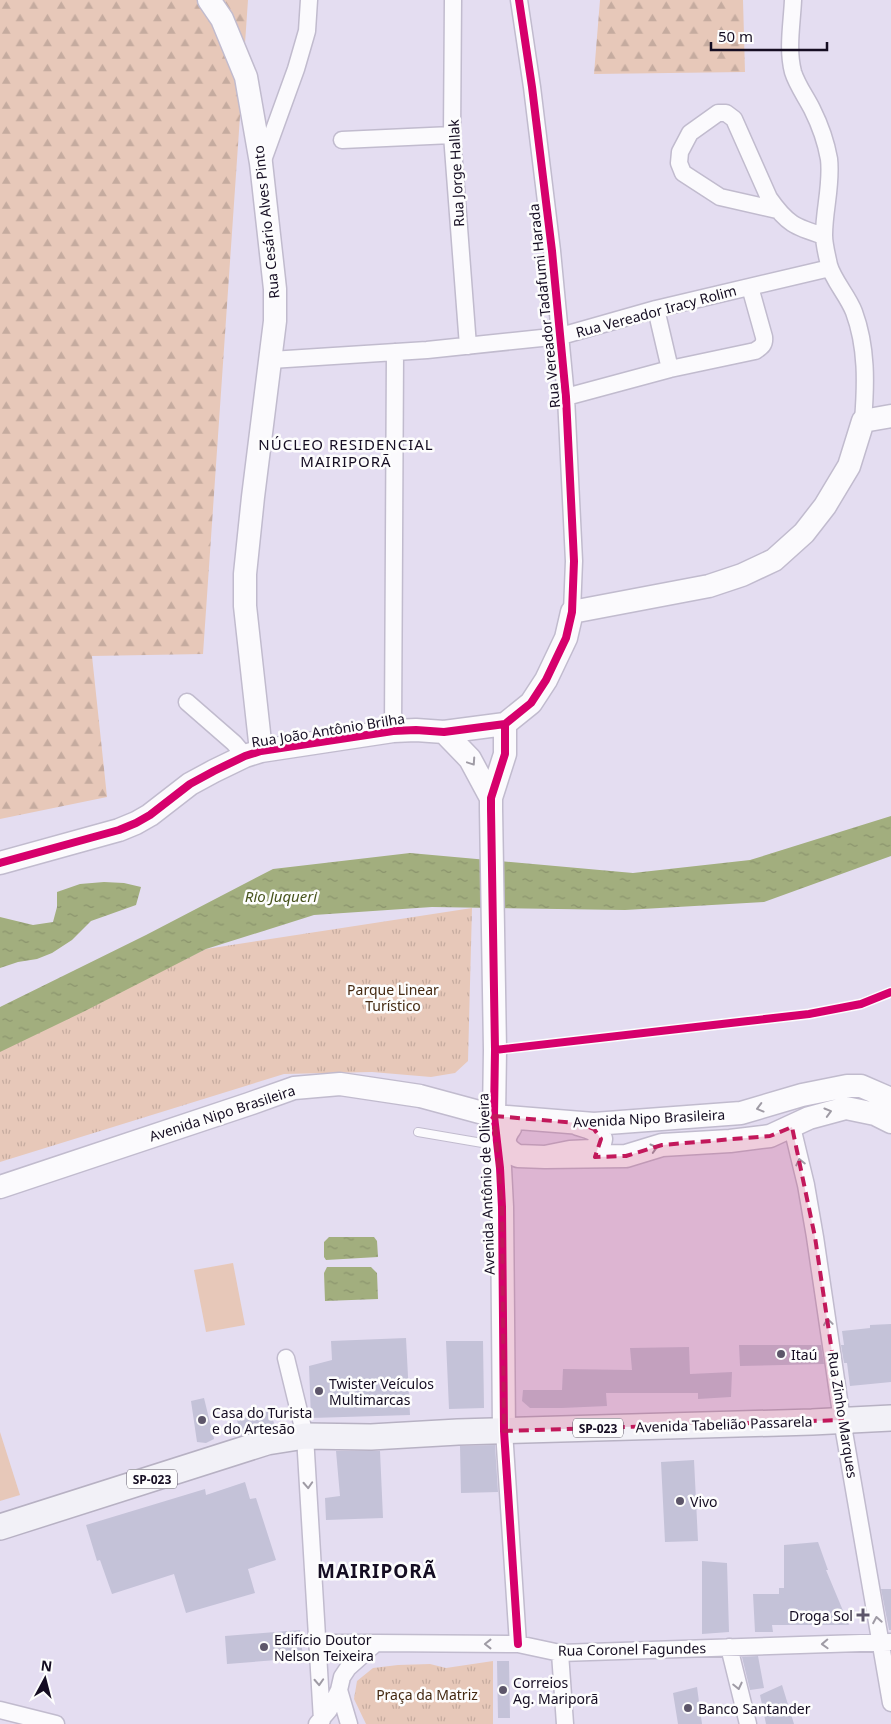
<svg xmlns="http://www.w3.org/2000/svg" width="891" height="1724" viewBox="0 0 891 1724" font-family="'Noto Sans',sans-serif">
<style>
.grass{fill:#e7c8b9}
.forest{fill:url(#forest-firs)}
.park{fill:url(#park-tufts)}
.water{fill:url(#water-ripples)}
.building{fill:#c4c2d8}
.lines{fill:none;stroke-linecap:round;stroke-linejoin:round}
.lane-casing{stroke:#c1bbce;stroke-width:10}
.street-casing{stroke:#c1bbce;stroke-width:19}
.secondary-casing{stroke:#c1bbce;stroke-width:25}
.primary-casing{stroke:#b7b1c3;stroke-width:28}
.lane{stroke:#fbfafd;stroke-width:8}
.street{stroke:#fbfafd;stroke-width:16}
.secondary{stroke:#fbfafd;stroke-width:22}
.primary{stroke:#f2f1f7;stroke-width:25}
.cycleway-casing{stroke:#fdfdfd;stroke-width:11}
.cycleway{stroke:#d6006c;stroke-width:8}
.oneway{stroke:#9f9ba5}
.marked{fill:#c2185b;fill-opacity:0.2;stroke:#c2185b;stroke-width:4;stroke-dasharray:10 6;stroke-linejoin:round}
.poi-dot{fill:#5d566a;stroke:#fdfdfd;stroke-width:2}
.labels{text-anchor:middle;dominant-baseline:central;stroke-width:5;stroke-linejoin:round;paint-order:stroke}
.shield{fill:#fdfdfd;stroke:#5b5564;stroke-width:1}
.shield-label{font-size:12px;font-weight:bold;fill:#150d22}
.street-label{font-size:14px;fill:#150d22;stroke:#fdfdfd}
.park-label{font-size:14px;fill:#442911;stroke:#fdfdfd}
.poi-label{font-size:14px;fill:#150d22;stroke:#fdfdfd;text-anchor:start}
.neighbourhood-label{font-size:15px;letter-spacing:1px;fill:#150d22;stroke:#fdfdfd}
.water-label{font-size:15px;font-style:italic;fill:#47541c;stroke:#fdfdfd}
.district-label{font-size:19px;font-weight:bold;letter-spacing:1px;fill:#150d22;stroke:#fdfdfd}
</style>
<defs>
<pattern id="forest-firs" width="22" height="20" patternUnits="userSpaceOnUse" patternTransform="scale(1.25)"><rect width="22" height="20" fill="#e7c8b9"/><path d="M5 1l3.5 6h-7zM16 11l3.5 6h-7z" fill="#c5ab9f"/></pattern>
<pattern id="park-tufts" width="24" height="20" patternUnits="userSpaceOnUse" patternTransform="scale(1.25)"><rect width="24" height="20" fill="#e7c8b9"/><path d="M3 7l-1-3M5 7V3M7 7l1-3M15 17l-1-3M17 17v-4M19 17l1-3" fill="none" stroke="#c5ab9f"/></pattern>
<pattern id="water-ripples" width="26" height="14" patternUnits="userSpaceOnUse" patternTransform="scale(1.25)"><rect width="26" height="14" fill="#a2ae7e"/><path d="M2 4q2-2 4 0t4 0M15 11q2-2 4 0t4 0" fill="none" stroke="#8b946d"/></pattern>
</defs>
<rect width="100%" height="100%" fill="#e4ddf1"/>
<path class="grass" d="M 233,1263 L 245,1325 L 206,1332 L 194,1270 Z
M 0,1432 L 20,1495 L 0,1501 Z"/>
<path class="forest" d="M 0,0 L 248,0 L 203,654 L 92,656 L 107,797 L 0,819 Z
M 600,0 L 743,0 L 745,72 L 594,74 Z"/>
<path class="park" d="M 472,908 L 468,1061 L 455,1073 L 431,1077 L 372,1072 L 284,1074 L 0,1162 L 0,1049 L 206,949 Z
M 493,1661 L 493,1724 L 366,1724 L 354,1699 L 357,1681 L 373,1668 L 398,1665 L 430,1664 L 446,1668 Z"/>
<path class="water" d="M 891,816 L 891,856 L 764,902 L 625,910 L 432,907 L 314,915 L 206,949 L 85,1011 L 0,1052 L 0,1007 L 146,935 L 273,869 L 410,853 L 633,873 L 750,860 Z
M 104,882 L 124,883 L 141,887 L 136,905 L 91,921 L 72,940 L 52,953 L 37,959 L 18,962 L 0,968 L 0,917 L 33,925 L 53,922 L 57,907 L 57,892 L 80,884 Z
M 329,1237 L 374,1237 L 377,1241 L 378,1257 L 326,1260 L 324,1257 L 324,1242 Z
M 327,1267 L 371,1267 L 377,1273 L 378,1299 L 325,1301 L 324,1273 Z"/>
<path class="building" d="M 891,1324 L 891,1382 L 850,1386 L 847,1363 L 844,1363 L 841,1345 L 844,1345 L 842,1331 L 870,1328 L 870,1325 Z
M 406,1338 L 410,1415 L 311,1418 L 309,1366 L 332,1360 L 331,1341 Z
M 446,1341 L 483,1341 L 484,1408 L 449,1409 Z
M 739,1345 L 821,1345 L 824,1364 L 740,1366 Z
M 689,1347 L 690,1374 L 732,1372 L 731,1397 L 698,1399 L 698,1393 L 606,1393 L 607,1406 L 562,1408 L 530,1408 L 522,1401 L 523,1390 L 562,1390 L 563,1369 L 632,1370 L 630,1348 Z
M 204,1398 L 214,1439 L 206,1443 L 197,1442 L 191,1401 Z
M 270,1411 L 275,1426 L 241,1435 L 237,1420 Z
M 495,1445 L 498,1492 L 461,1493 L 460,1446 Z
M 336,1451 L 380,1451 L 383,1518 L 326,1520 L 325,1498 L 340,1496 Z
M 694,1460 L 698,1541 L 665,1542 L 661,1462 Z
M 245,1482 L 250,1499 L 256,1498 L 276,1560 L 248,1569 L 255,1593 L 186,1613 L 174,1574 L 112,1594 L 100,1560 L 97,1561 L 86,1525 L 205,1489 L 206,1495 Z
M 818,1542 L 828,1570 L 826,1570 L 849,1625 L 772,1625 L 773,1632 L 755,1632 L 753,1594 L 779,1594 L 779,1588 L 784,1588 L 784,1545 Z
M 702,1561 L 727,1563 L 729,1632 L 702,1634 Z
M 881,1589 L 891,1589 L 891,1630 L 889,1630 Z
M 300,1630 L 303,1658 L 227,1664 L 225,1636 Z
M 758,1656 L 764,1688 L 750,1690 L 742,1657 Z
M 497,1661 L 509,1661 L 510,1718 L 498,1718 Z
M 782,1685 L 794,1724 L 766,1724 L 760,1695 Z
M 697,1687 L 702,1724 L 678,1724 L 673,1693 Z"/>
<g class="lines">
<g class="lane-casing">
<path id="lane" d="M 418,1132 L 494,1145"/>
</g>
<g class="street-casing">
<path id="street" d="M 453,0 L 452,135 L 468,346
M 519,0 L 532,87 L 552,251 L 566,397 L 574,561 L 572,612
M 793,0 C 792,23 787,49 793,72 C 797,85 806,97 812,109 C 820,125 826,142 829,159 C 832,184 824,210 824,235 C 824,245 827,255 829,265 C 833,280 848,296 854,312 C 867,347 866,384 863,421
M 342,140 L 452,135
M 262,163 L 296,69 L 307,31 L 309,0
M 777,210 L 720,197 L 683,173 L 679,163 L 680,152 L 690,133 L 718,113 L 726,113 L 734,119 L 769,198 C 787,224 795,227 824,236
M 656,309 L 670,369
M 271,360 L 427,350 L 561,336 L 656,309 L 830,268
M 566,397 L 670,369 L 755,351 C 761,347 765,345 764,337 L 750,287
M 187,702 L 234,743 L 245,756
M 393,731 L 395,352
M 792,1127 L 806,1185 L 815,1237 L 842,1420 L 891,1703
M 286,1358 L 305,1436 L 322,1720
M 504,1431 L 518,1644
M 317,1643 L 376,1643
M 729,1647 L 748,1724
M 560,1653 L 565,1724
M 339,1690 L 349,1724
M 0,1710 L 56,1724
M 317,1724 L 329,1710 L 339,1690 L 342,1677 L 348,1668 L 376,1643 L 518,1644 L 560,1653 L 891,1642"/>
</g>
<g class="secondary-casing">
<path id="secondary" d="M 209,0 L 222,19 L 246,77 L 261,163 L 275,289 L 275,321 L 253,497 L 245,574 L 245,606 L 261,751
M 444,732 L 470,759 L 491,798
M 0,863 L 119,830 L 136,823 L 150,815 L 190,784 L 214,771 L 245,756 L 261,751 L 393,731 L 416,730 L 444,732 L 505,724 L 531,703 L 546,680 L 566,638 L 572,612 L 709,586 L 742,575 L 774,560 L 804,533 L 825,506 L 849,466 L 863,421 L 891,416
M 510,1128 C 501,1140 504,1149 518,1156 L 545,1157 L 626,1156 L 662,1145 L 730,1141 L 770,1136 L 809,1118 L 846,1108 L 875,1114 L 891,1122
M 545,1157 L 570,1152 L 591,1151 L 599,1147 L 601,1139 C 597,1128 588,1127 578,1124
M 0,1187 L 249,1104 L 294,1088 L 340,1084 L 420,1096 L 494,1116 L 594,1124 L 741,1113 L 802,1095 L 847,1086 L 861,1086 L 891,1099
M 504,1431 L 502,1207 L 500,1168 L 494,1116 L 495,1050 L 491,809 L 491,798 L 505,754 L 505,724"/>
</g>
<g class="primary-casing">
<path id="primary" d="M 0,1527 L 267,1442 L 305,1436 L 371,1437 L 458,1432 L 812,1422 L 891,1418"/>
</g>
<use href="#lane" class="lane"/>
<use href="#street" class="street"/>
<use href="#secondary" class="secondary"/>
<use href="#primary" class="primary"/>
<g class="cycleway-casing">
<path id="cycleway" d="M 505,724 L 505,754 L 491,798 L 491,809 L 495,1050 L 494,1116 L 500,1168 L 502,1207 L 504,1431 L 518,1644
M 0,863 L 119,830 L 136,823 L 150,815 L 190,784 L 214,771 L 245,756 L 261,751 L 393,731 L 416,730 L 444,732 L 505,724 L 531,703 L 546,680 L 566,638 L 572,612 L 574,561 L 566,397 L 552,251 L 532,87 L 519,0
M 495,1050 L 809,1014 L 861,1004 L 891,992"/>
</g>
<use href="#cycleway" class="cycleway"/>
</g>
<defs><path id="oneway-chevron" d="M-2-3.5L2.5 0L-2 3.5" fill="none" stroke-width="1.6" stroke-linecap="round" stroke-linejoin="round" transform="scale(1.25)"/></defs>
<g class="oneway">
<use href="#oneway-chevron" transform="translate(472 762) rotate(56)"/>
<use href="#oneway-chevron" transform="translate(760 1108) rotate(165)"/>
<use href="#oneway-chevron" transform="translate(828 1112) rotate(-16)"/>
<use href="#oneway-chevron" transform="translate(654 1148) rotate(-16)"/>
<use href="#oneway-chevron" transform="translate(800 1162) rotate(-103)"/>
<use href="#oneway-chevron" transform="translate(828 1322) rotate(-98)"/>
<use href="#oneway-chevron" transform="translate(308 1485) rotate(87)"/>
<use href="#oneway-chevron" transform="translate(877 1620) rotate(-100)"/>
<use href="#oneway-chevron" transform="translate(488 1644) rotate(180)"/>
<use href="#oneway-chevron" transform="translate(825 1644) rotate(178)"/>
<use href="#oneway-chevron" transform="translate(319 1682) rotate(87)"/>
<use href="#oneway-chevron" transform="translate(738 1686) rotate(77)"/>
</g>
<path class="marked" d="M 494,1116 L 577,1123 L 594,1129 L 601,1139 L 595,1157 L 626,1156 L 662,1145 L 770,1136 L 792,1127 L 815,1237 L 842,1420 L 504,1431 L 502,1207 Z"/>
<g class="poi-dot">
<circle cx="781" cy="1354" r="5"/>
<circle cx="319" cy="1391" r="5"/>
<circle cx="202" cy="1420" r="5"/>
<circle cx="680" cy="1501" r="5"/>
<path d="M860.5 1607.5h5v5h5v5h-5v5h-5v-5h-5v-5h5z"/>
<circle cx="264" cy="1647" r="5"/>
<circle cx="503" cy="1690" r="5"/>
<circle cx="688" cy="1708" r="5"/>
</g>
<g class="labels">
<g class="shield">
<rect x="573" y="1418.5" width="50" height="19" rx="4"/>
<rect x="127" y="1469.5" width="50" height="19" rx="4"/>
</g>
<g class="shield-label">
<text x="598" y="1428">SP-023</text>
<text x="152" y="1479">SP-023</text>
</g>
<g class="street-label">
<text transform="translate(456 173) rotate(-93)">Rua Jorge Hallak</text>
<text transform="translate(266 222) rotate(-96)">Rua Cesário Alves Pinto</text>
<text transform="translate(544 306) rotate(-96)">Rua Vereador Tadafumi Harada</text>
<text transform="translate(656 311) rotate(-15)">Rua Vereador Iracy Rolim</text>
<text transform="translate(328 730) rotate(-9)">Rua João Antônio Brilha</text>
<text transform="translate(222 1113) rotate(-18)">Avenida Nipo Brasileira</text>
<text transform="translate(649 1118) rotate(-3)">Avenida Nipo Brasileira</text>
<text transform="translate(486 1184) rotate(-92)">Avenida Antônio de Oliveira</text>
<text transform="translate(843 1415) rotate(81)">Rua Zinho Marques</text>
<text transform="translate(724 1424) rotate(-2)">Avenida Tabelião Passarela</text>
<text transform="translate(632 1649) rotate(-1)">Rua Coronel Fagundes</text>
</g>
<g class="park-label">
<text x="393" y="989">Parque Linear<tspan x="393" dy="16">Turístico</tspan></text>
<text x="427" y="1694">Praça da Matriz</text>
</g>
<g class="poi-label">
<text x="791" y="1354">Itaú</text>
<text x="329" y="1383">Twister Veículos<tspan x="329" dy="16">Multimarcas</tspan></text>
<text x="212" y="1412">Casa do Turista<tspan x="212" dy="16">e do Artesão</tspan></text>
<text x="690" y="1501">Vivo</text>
<text x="853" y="1615" text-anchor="end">Droga Sol</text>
<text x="274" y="1639">Edifício Doutor<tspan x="274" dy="16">Nelson Teixeira</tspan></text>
<text x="513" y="1682">Correios<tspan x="513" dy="16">Ag. Mariporã</tspan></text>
<text x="698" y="1708">Banco Santander</text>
</g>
<g class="neighbourhood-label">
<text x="346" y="444">NÚCLEO RESIDENCIAL<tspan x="346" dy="17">MAIRIPORÃ</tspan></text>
</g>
<g class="water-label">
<text x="281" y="896">Rio Juqueri</text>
</g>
<g class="district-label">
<text x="377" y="1571">MAIRIPORÃ</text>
</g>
</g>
<g transform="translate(45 1679) rotate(7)" stroke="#fdfdfd" stroke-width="4" paint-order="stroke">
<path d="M0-4L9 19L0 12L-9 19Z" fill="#150d22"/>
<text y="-8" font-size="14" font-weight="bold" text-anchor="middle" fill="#150d22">N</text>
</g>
<path d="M711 42v8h116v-8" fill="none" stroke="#150d22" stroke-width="2.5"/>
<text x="718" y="42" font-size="15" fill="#150d22" stroke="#fdfdfd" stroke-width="4" paint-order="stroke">50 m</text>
</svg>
